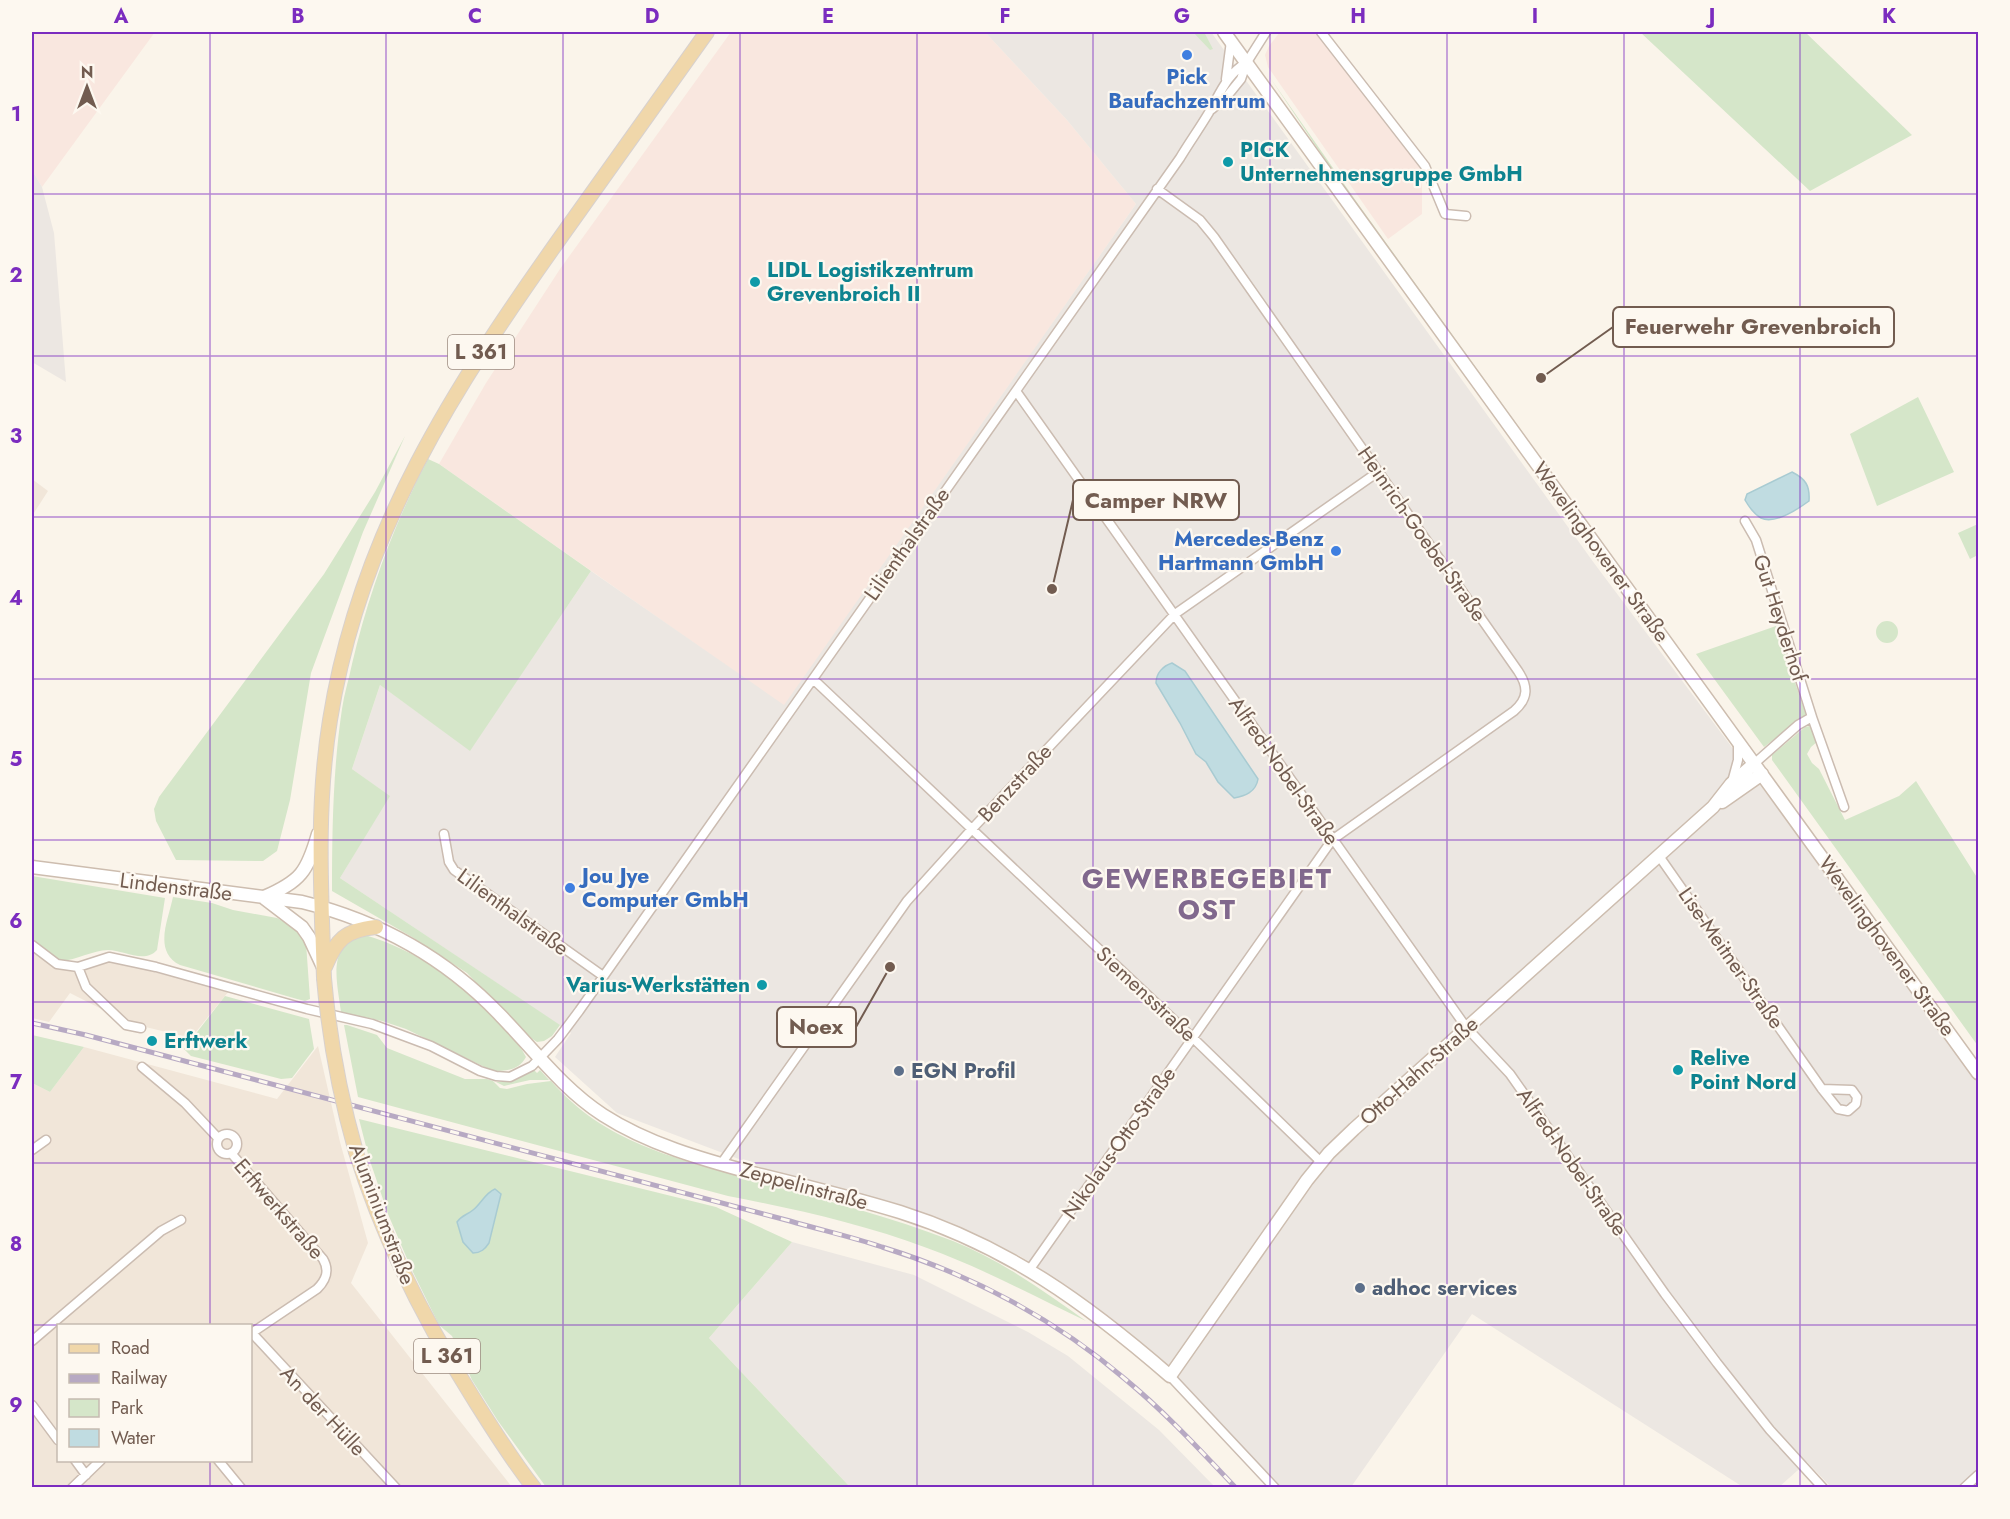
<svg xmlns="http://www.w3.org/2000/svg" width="2010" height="1519" viewBox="0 0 2010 1519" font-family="Jost,sans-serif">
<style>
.residential{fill:#f1e6d9;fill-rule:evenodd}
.commercial{fill:#f9e7df}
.industrial{fill:#ece7e2}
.green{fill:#d5e6c9;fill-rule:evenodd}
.water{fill:#c0dce1;stroke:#a8cbd2;stroke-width:1.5}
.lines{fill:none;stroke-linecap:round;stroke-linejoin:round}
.street-casing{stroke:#cbbcb1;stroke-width:11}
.secondary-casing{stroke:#cdbdaf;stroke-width:15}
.primary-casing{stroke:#d8d1ce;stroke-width:16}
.street{stroke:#fff;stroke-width:8}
.secondary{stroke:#fff;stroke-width:12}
.primary{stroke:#f0d7aa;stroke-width:14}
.rail-casing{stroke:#b7a9c3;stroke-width:5}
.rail{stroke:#fdf8f0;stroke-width:3;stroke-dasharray:9;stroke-linecap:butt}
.primary-bridge-casing{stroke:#d8d1ce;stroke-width:16;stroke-linecap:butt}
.primary-bridge{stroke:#f0d7aa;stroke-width:14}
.grid{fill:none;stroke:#7b2cbf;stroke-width:1.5;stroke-opacity:0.55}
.shop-dot{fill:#3f7fe0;stroke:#fdf8f0;stroke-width:2}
.culture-dot{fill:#0f9aa8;stroke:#fdf8f0;stroke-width:2}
.service-dot{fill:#5c6f8a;stroke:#fdf8f0;stroke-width:2}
.labels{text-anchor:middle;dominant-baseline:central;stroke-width:4.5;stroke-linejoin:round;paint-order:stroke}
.shield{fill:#fdf8f0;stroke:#9c8b80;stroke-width:1.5}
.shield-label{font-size:20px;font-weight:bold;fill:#725c50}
.shop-label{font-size:21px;font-weight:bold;fill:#366cbe;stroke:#fdf8f0}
.culture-label{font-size:21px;font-weight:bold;fill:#0d838f;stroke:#fdf8f0;text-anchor:start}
.street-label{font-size:21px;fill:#725c50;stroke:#fdf8f0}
.service-label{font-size:21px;font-weight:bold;fill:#4e5e75;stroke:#fdf8f0;text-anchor:start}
.district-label{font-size:27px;font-weight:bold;letter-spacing:1.5px;fill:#81688d;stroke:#fdf8f0}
.leader{fill:none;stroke:#725c50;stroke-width:2}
.callout-dot{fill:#725c50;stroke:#fdf8f0;stroke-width:2}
.callout{fill:#fdf8f0;stroke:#725c50;stroke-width:2}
.callout-label{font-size:22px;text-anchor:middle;font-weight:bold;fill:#725c50}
.neatline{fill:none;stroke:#7b2cbf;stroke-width:2}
.grid-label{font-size:20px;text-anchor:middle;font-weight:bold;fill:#7b2cbf}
</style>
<rect width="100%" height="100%" fill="#faf4ea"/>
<path class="residential" d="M 32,479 L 48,491 L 32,516 Z
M 32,950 L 55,968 L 75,971 L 104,962 L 115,962 L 229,991 L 191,1038 L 129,1023 L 70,993 L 49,1022 L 32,1018 Z
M 318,1046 L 340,1142 L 368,1243 L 351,1283 L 512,1487 L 32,1487 L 32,1083 L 50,1092 L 84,1047 L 277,1099 ZM 58,1326 L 250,1326 L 250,1460 L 58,1460 Z"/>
<path class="commercial" d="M 32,32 L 155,32 L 42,187 L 32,170 Z
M 731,32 L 985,32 L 1067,120 L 1136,204 L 784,706 L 439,464 L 486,383 L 560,269 Z
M 1280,32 L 1315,32 L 1422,169 L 1422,214 L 1388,239 L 1268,67 L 1265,55 L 1269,46 Z"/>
<path class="industrial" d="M 985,32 L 1211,32 L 1594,563 L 1817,861 L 1978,1082 L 1978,1487 L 1831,1487 L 1807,1462 L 1779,1487 L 1743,1487 L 1472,1314 L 1351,1487 L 1279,1487 L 1187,1387 L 1146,1347 L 1058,1281 L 1020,1256 L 924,1214 L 861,1194 L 768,1170 L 617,1113 L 555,1057 L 571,1033 L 340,878 L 389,796 L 352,769 L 380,685 L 470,750 L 591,571 L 784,705 L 1136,204 L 1067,120 Z
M 32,170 L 42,187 L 54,233 L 66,382 L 32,362 Z
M 792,1242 L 914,1275 L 1028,1332 L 1068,1356 L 1159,1430 L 1215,1487 L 850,1487 L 709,1338 Z"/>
<path class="green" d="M 1193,32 L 1204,32 L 1213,49 L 1210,50 Z
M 1640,32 L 1805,32 L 1912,135 L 1810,191 Z
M 1269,76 L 1356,201 L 1526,437 L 1525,438 L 1354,203 Z
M 1918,397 L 1954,472 L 1877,506 L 1850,434 Z
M 405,436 L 363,532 L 311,673 L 290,800 L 277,851 L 263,861 L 176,860 L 156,821 L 154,809 L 159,797 L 324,574 L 375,492 Z
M 428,459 L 439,464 L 591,571 L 470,751 L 380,685 L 352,769 L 390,796 L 340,878 L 560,1025 L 552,1036 L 544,1041 L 537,1042 L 525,1034 L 467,973 L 412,937 L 332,891 C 332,830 333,769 342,709 C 344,694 349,679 352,664 C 369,592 394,524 428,459 Z
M 1978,524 L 1978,555 L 1970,559 L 1958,533 Z
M1876 632a11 11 0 1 1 22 0a11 11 0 1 1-22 0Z
M 1776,626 L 1806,715 L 1764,747 L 1696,654 Z
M 1810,726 L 1815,731 L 1818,741 L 1811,747 L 1807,754 L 1812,763 L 1819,769 L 1845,820 L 1899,796 L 1916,781 L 1978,879 L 1978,1046 L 1772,760 L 1772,755 L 1805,727 Z
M 32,876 L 165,898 L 157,950 C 145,964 123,950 108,950 C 91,950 70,964 57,960 C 49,958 40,945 32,940 Z
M 173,897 L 212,903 L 233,910 L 277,918 L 295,928 L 306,943 L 310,999 L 305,1001 L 297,999 L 180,965 C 153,951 168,921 173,897 Z
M 365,935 C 416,950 461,982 497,1020 C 507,1031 519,1043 526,1057 C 519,1070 507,1071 493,1071 L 406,1029 L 382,1021 L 341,1012 C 337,982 326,942 365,935 Z
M 225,996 L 309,1019 L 314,1049 L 292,1078 L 281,1079 L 191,1056 L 184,1049 Z
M 344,1025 L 347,1025 L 377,1035 L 387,1048 L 465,1079 L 487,1079 L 493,1081 L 500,1088 L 507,1089 L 527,1084 L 551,1081 C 605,1143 673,1157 748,1179 C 816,1198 887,1215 953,1241 C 1001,1260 1045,1292 1086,1321 C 1034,1296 982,1268 927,1248 C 863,1224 795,1209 728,1196 L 358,1097 Z
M 32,1035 L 84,1047 L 50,1092 L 32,1083 Z
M 534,1070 L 537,1073 L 540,1070 L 549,1080 L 530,1080 L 504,1086 L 496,1082 L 511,1082 Z
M 359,1119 L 716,1207 L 792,1242 L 709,1338 L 850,1487 L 546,1487 L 498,1421 L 472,1380 L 452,1336 L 439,1325 L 411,1268 L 388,1214 L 369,1158 ZM 474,1210 L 497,1210 L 490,1237 L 468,1214 Z"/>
<path class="water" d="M 1792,472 C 1806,479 1810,486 1809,501 C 1798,509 1775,525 1761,518 C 1754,514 1749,507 1745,500 L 1747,494 Z
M 1172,663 L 1185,671 L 1258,779 C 1256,792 1245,796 1234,798 L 1218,782 L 1206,762 L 1196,754 L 1180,723 L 1156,683 C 1156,673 1163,666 1172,663 Z
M 495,1189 L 501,1194 L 489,1243 C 485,1249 481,1253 473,1253 L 463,1242 L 457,1222 C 462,1215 467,1215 473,1210 C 481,1204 485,1193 495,1189 Z"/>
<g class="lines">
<g class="street-casing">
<path id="street" d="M 1321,32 L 1425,166 L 1445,214 L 1466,216
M 1226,79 L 1231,41
M 1212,109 L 1228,95 L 1241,79 L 1247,62 L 1266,32
M 1016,391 L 1466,1027 L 1510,1074 L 1665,1294 L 1717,1363 L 1770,1430 L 1823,1488
M 1745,521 L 1756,540 L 1812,717 L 1798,725 L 1755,763
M 813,679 L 1192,1037 L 1321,1162
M 1812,717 L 1844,807
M 1732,782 L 1738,760 L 1738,742
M 444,834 L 449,862 L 454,870 L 603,976
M 1659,856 L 1822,1089 L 1838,1109 L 1848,1111 L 1856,1104 L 1857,1097 L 1852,1090 L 1822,1089
M 32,945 L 57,964 L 78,967 L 86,987 L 126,1025 L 141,1028
M 78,967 L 109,957 L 156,967 L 307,1009 L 372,1024 L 431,1046 L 480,1071 L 496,1076 L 510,1077 L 532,1066 L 558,1039 L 579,1011 L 1180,158 C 1189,143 1199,129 1208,114 C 1220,94 1226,75 1247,62
M 142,1067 L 185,1103 L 218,1138
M217 1144a10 10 0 1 1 20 0a10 10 0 1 1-20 0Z
M 32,1150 L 46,1140
M 231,1153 L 323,1259 C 330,1271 326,1280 317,1289 L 250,1334
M 721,1164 L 907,901 L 972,829 L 1066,729 L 1175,614 L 1378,472
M 1030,1269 L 1332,840 L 1514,711 C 1529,698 1528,686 1518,671 L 1214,237 L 1200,220 L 1157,189
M 252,1333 L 396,1488
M 32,1341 L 161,1231 L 181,1220
M 1170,1376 L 1275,1488
M 32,1405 L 58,1440
M 75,1460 L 86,1475
M 218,1460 L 241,1488
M 72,1488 L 101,1460
M 1964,1488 L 1978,1475"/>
</g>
<g class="secondary-casing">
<path id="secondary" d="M 1224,32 L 1978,1073
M 1722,802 L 1762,774
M 32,867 L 302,902 C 379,921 447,959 501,1016 C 534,1050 563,1089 603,1115 C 648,1144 701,1159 753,1173 C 802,1185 851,1197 900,1212 C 1007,1246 1086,1303 1170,1376 L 1307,1180 L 1329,1153 L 1354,1129 L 1713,807 L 1731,784 L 1755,763
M 264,897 C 301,881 307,872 318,834
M 264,898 L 302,927 L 309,937 L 323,967"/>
</g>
<g class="primary-casing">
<path id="primary" d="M 325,967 C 336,940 345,930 376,927
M 324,978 C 321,891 316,806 330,720 C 360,531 455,386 563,234 C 611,166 659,99 707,32
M 356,1152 C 383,1239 424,1320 472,1396 C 492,1428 511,1459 534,1488"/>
</g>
<use href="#street" class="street"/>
<use href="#secondary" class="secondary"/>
<use href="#primary" class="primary"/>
<g class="rail-casing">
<path id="rail" d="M 32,1023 L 86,1035 L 790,1221 C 821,1230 852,1237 882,1247 C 970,1274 1055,1319 1125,1379 C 1165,1412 1200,1450 1236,1488"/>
</g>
<use href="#rail" class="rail"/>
<g class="primary-bridge-casing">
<path id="primary-bridge" d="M 324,978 C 329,1036 340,1096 356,1152"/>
</g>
<use href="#primary-bridge" class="primary-bridge"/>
</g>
<path class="grid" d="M 210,32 L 210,1326M 386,32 L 386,1488M 563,32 L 563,1488M 740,32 L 740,1488M 917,32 L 917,1488M 1093,32 L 1093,1488M 1270,32 L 1270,1488M 1447,32 L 1447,1488M 1624,32 L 1624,1488M 1800,32 L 1800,1488M 32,194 L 1978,194M 32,356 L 1978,356M 32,517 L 1978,517M 32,679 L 1978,679M 32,840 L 1978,840M 32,1002 L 1978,1002M 32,1163 L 1978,1163M 32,1325 L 1978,1325M 210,1460 L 210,1488"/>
<g class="shop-dot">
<circle cx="1187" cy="55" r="6"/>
<circle cx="1336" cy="551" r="6"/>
<circle cx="570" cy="888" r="6"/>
</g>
<g class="culture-dot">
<circle cx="1228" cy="162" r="6"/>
<circle cx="755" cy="282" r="6"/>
<circle cx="762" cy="985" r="6"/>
<circle cx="152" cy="1041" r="6"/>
<circle cx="1678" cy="1070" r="6"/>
</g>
<g class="service-dot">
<circle cx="899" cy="1071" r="6"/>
<circle cx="1360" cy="1288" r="6"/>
</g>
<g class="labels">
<g class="shield">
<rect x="448" y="335" width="66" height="34" rx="4.5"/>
<rect x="414" y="1339" width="66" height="34" rx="4.5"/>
</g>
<g class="shield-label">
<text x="481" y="352">L 361</text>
<text x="447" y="1356">L 361</text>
</g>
<g class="shop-label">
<text x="1187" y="77">Pick<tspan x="1187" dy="24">Baufachzentrum</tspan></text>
<text x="1324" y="539" text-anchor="end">Mercedes-Benz<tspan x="1324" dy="24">Hartmann GmbH</tspan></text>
<text x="582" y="876" text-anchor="start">Jou Jye<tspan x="582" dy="24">Computer GmbH</tspan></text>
</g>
<g class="culture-label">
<text x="1240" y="150">PICK<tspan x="1240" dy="24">Unternehmensgruppe GmbH</tspan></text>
<text x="767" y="270">LIDL Logistikzentrum<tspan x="767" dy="24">Grevenbroich II</tspan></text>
<text x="750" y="985" text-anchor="end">Varius-Werkstätten</text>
<text x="164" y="1041">Erftwerk</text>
<text x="1690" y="1058">Relive<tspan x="1690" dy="24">Point Nord</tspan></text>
</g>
<g class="street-label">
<text transform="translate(1422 534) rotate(55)">Heinrich-Goebel-Straße</text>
<text transform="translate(907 544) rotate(-55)">Lilienthalstraße</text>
<text transform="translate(1601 552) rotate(54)">Wevelinghovener Straße</text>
<text transform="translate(1780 618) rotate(72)">Gut Heyderhof</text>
<text transform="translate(1284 771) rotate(55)">Alfred-Nobel-Straße</text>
<text transform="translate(1015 783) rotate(-47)">Benzstraße</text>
<text transform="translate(176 887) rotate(7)">Lindenstraße</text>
<text transform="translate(513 912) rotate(36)">Lilienthalstraße</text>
<text transform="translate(1887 946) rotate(54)">Wevelinghovener Straße</text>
<text transform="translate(1731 958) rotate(55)">Lise-Meitner-Straße</text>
<text transform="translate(1146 994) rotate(43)">Siemensstraße</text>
<text transform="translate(1419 1071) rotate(-42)">Otto-Hahn-Straße</text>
<text transform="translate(1119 1143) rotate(-55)">Nikolaus-Otto-Straße</text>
<text transform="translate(1572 1162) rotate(55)">Alfred-Nobel-Straße</text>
<text transform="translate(804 1186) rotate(15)">Zeppelinstraße</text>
<text transform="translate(279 1209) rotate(49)">Erftwerkstraße</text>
<text transform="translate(382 1214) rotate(69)">Aluminiumstraße</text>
<text transform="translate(323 1411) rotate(47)">An der Hülle</text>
</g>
<g class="service-label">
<text x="911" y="1071">EGN Profil</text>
<text x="1372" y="1288">adhoc services</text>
</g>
<g class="district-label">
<text x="1207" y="878">GEWERBEGEBIET<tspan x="1207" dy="31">OST</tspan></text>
</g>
</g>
<path class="leader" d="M1541 378L1613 327M1052 589L1073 500M890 967L856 1027"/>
<g class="callout-dot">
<circle cx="1541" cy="378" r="6"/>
<circle cx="1052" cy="589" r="6"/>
<circle cx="890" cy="967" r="6"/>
</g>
<g class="callout">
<rect x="1613" y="307" width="281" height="40" rx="6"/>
<rect x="1073" y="480" width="166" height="40" rx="6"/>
<rect x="777" y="1007" width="79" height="40" rx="6"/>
</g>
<g class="callout-label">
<text x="1753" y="334">Feuerwehr Grevenbroich</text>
<text x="1156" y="508">Camper NRW</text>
<text x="816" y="1034">Noex</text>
</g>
<rect width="2010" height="1519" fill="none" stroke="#fdf8f0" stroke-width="66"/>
<rect x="57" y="1324" width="195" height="138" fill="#fdf8f0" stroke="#c5bab0" stroke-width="1.5"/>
<rect x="69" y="1344" width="30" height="9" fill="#f0d7aa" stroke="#c5bab0" stroke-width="1.5"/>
<text x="111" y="1354" font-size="18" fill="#725c50">Road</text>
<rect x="69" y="1374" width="30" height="9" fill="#b7a9c3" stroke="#c5bab0" stroke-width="1.5"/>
<text x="111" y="1384" font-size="18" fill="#725c50">Railway</text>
<rect x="69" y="1399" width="30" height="18" fill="#d5e6c9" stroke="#c5bab0" stroke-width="1.5"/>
<text x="111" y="1414" font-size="18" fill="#725c50">Park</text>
<rect x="69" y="1429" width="30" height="18" fill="#c0dce1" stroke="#c5bab0" stroke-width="1.5"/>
<text x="111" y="1444" font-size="18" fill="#725c50">Water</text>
<g transform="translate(87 87)" stroke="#fdf8f0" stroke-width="4.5" paint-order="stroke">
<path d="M0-4.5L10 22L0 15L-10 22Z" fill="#725c50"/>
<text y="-9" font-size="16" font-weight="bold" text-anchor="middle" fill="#725c50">N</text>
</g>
<rect x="33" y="33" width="1944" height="1453" class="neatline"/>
<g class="grid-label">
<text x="121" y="23">A</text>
<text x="298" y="23">B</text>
<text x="475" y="23">C</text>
<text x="652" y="23">D</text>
<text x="828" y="23">E</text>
<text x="1005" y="23">F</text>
<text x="1182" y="23">G</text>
<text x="1358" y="23">H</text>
<text x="1535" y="23">I</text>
<text x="1712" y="23">J</text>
<text x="1889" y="23">K</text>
<text x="16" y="121">1</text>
<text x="16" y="282">2</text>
<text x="16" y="443">3</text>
<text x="16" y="605">4</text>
<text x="16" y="766">5</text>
<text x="16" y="928">6</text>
<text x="16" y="1089">7</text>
<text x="16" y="1251">8</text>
<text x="16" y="1412">9</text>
</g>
</svg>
